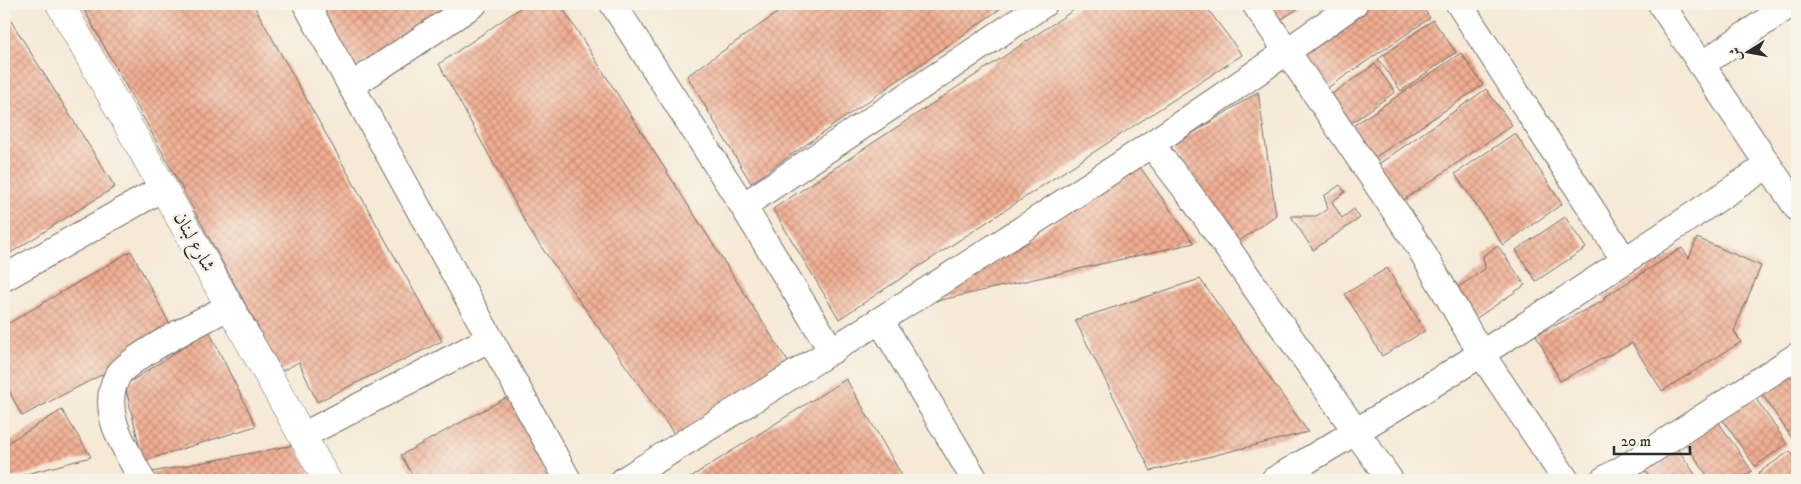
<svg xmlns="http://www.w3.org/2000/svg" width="1801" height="484" viewBox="0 0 1801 484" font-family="'IM FELL DW Pica',Amiri,serif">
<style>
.building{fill:url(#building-cross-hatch)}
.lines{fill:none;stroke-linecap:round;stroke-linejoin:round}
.street-casing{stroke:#726e67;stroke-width:28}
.secondary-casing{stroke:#726e67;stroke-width:29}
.street{stroke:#fff;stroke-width:26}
.secondary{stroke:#fff;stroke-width:28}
.labels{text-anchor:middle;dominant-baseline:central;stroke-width:5;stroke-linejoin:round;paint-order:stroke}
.street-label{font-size:19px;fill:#2b2b2b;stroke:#f7f3e8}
</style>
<defs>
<pattern id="building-cross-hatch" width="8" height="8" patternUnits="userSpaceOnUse" patternTransform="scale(1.25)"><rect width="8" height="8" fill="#f1ad91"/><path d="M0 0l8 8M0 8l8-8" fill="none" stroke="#c38d77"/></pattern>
</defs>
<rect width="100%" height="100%" fill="#f7f3e8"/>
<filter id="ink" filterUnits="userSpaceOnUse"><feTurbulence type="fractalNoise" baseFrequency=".02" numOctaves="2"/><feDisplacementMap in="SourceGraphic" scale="10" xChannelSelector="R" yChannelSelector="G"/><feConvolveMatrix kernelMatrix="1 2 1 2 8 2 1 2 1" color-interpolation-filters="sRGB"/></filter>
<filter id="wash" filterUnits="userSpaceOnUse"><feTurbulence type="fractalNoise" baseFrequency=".0096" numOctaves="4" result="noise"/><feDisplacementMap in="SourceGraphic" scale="20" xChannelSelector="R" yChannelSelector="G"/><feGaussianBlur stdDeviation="1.12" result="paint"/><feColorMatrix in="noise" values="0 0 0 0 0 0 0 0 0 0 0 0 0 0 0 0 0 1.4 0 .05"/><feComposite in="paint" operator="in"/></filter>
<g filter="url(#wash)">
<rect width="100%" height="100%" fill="#f6e9d6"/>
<g id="blocks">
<path class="building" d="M 81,4 L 253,4 L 442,341 L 317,402 L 299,362 L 282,371 Z
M 319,4 L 464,4 L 356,67 Z
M 526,4 L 560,4 L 790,365 L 677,438 L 532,234 L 439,64 Z
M 790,4 L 1007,4 L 751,183 L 687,76 Z
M 1083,4 L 1204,4 L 1242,55 L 839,319 L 773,209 Z
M 1259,4 L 1305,4 L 1273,25 Z
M 1373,4 L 1420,4 L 1430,18 L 1323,91 L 1299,54 Z
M 4,10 L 115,187 L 4,257 Z
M 1433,20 L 1456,52 L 1401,91 L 1378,59 Z
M 1461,53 L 1483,85 L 1371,160 L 1350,128 Z
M 1375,64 L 1395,92 L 1344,128 L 1325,99 Z
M 1486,89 L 1512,125 L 1398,204 L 1373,168 Z
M 1258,92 L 1276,215 L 1238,242 L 1171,147 Z
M 1515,133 L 1562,204 L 1503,245 L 1455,174 Z
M 1140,167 L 1194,243 L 932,302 Z
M 1340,185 L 1345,192 L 1332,202 L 1342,218 L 1354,209 L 1360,218 L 1313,250 L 1291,216 L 1316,216 L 1328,209 L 1324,196 Z
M 1565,217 L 1586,248 L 1536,281 L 1516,250 Z
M 1697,238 L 1761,266 L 1734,331 L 1741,342 L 1662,391 L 1632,343 L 1560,381 L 1536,335 L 1605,300 L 1603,298 L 1682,248 L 1689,258 Z
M 1498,246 L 1525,285 L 1471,322 L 1451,292 L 1485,269 L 1483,256 Z
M 131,251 L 176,336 L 22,416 L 4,381 L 4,326 Z
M 1387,268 L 1425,331 L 1382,356 L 1345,294 Z
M 1200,279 L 1308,432 L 1151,471 L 1075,320 Z
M 209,331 L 256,426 L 143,461 L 125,385 Z
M 1791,366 L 1797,376 L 1797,441 L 1795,443 L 1758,388 Z
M 846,379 L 904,479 L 901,480 L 686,480 Z
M 1750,390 L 1787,444 L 1755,466 L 1717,412 Z
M 513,394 L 559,480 L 415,480 L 401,455 Z
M 62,410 L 91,457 L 4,480 L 4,445 Z
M 1715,417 L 1752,471 L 1739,480 L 1710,480 L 1683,439 Z
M 1673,442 L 1699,480 L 1652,480 L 1641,464 Z
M 294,445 L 315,480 L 156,480 L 152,472 Z
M 1790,451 L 1797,462 L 1797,480 L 1762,480 L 1758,473 Z"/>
</g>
</g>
<g filter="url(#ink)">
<use href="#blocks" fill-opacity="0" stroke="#726e67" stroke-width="1"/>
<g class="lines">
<g class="street-casing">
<path id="street" d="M 306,4 L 568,480
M 613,4 L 743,206 L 832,351
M 1255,4 L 1418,245 L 1482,355 L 1566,480
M 1459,4 L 1625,261
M 1661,4 L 1797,208
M 1701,65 L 1791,4
M 351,86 L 474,4
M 1151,144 L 1191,196 L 1390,480
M 743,206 L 1044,4
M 4,278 L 163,188
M 880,320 L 975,480
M 302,436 L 489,339
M 142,480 C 134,464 118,438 114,422 C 110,407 110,390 117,377 C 127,357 207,319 230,306
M 624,480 C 871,327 1118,173 1354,4
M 1274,480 C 1443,382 1606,274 1768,165
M 1603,480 L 1634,462 L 1797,356"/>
</g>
<g class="secondary-casing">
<path id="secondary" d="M 60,4 L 327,480"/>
</g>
<use href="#street" class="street"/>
<use href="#secondary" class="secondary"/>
</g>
</g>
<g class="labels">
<g class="street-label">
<text transform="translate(194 242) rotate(61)">شارع لبنان</text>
</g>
</g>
<rect width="1801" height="484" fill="none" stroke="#f7f3e8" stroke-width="20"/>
<g transform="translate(1748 52) rotate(259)" stroke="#f7f3e8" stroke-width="4" paint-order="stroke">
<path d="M0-4L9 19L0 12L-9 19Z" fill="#2b2b2b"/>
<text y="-8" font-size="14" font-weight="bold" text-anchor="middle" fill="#2b2b2b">ش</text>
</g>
<path d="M1614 446v8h76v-8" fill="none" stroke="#2b2b2b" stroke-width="2.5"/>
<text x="1621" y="446" font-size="15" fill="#2b2b2b" stroke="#f7f3e8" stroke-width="4" paint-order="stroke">20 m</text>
</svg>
